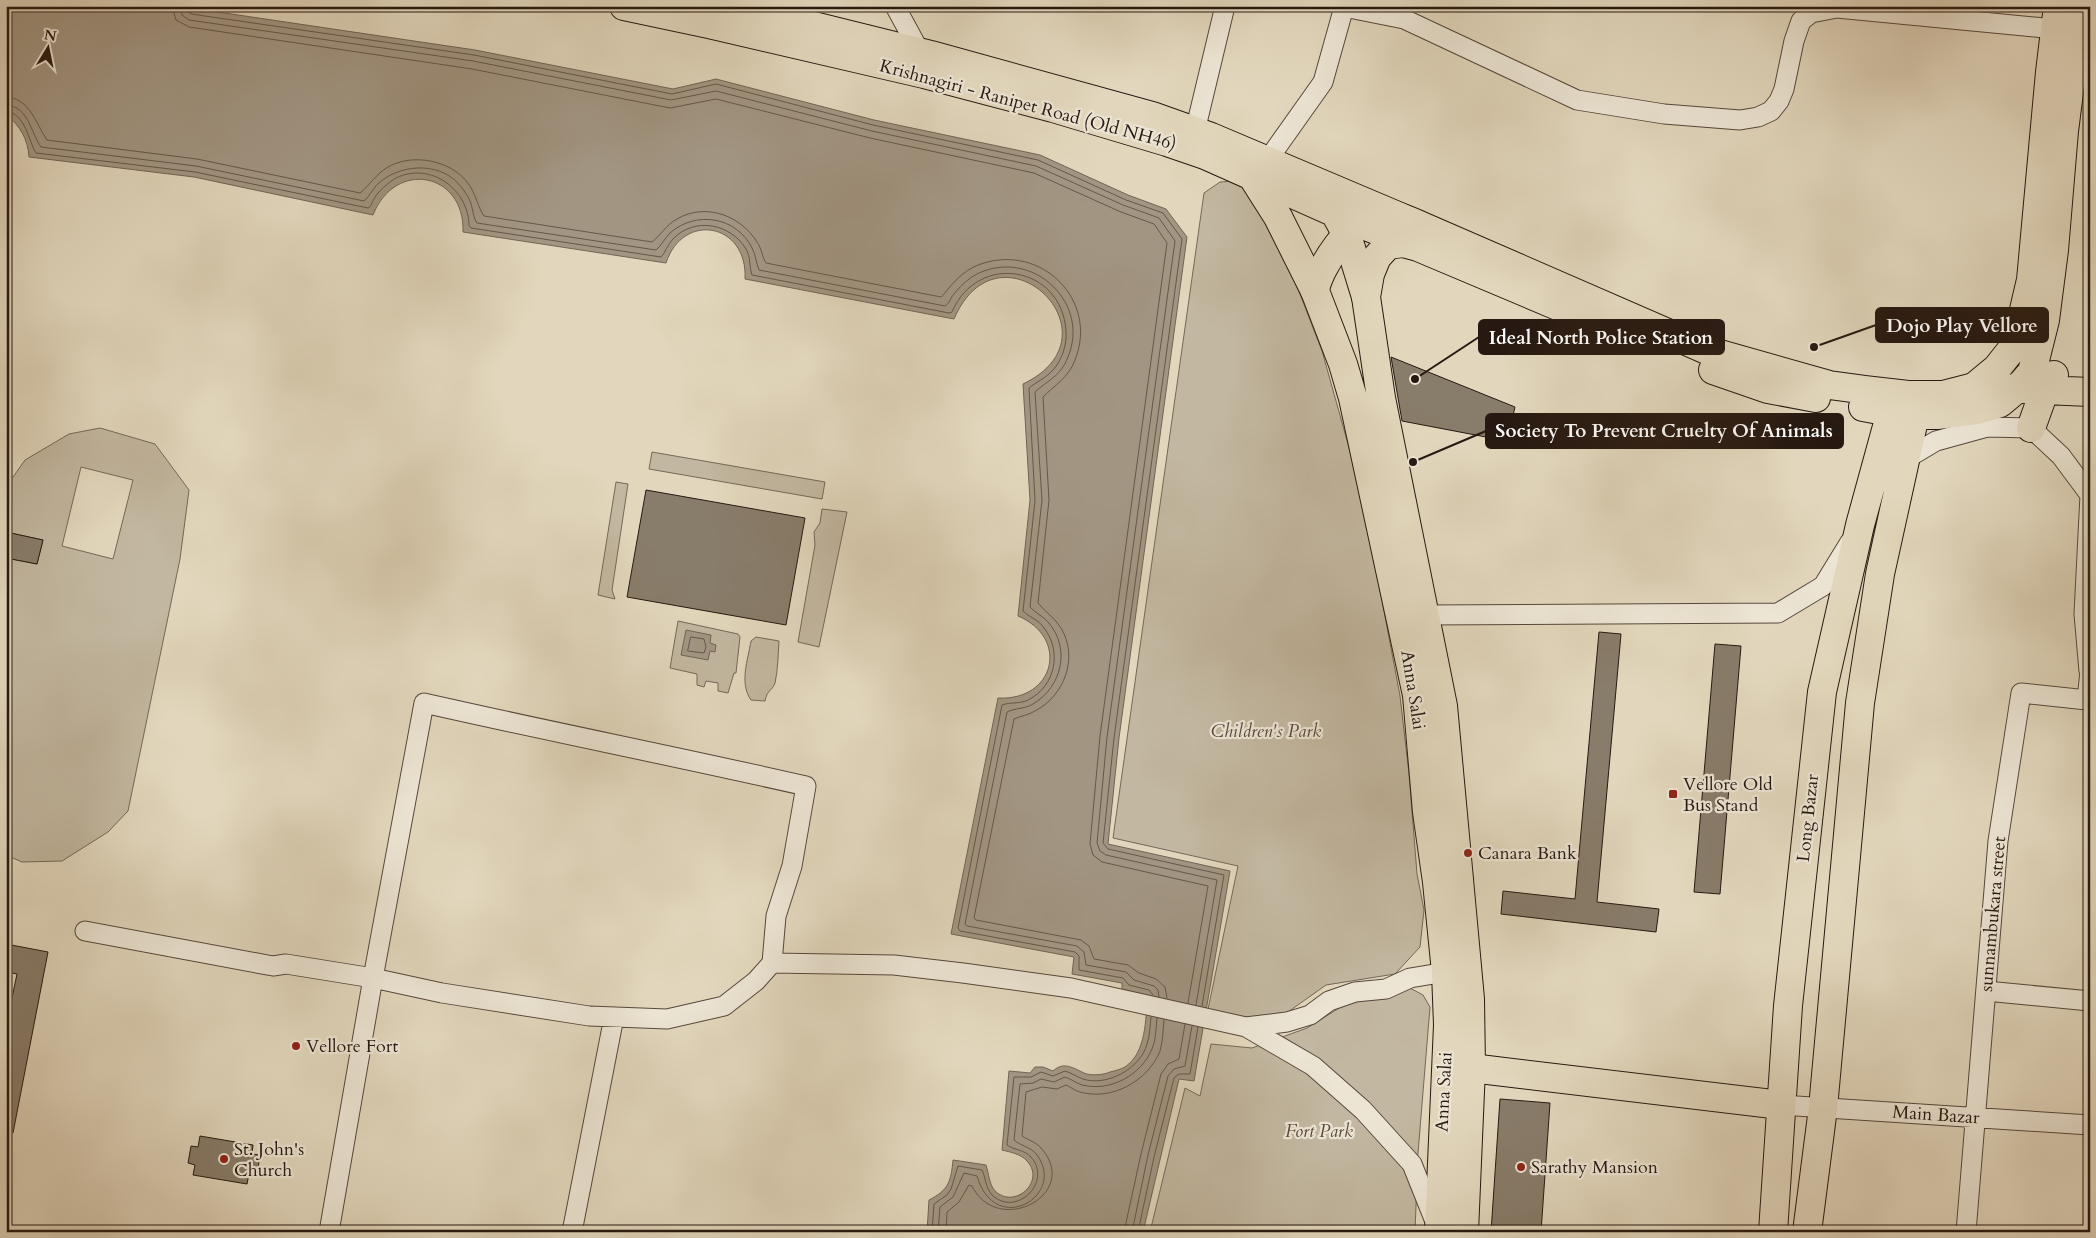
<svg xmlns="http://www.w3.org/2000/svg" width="2096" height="1238" viewBox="0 0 2096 1238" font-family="Cardo,serif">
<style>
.green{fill:#c2b7a0;stroke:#746858;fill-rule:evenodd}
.water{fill:#a29683;stroke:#716455}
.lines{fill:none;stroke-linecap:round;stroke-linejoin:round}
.shore{stroke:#64584a;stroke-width:1}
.building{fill:#887c6a;stroke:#271911}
.minor-casing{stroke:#56483c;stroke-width:21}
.primary-casing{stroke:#271911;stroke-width:30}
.trunk-casing{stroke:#271911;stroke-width:30}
.minor{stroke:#ece5d4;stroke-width:19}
.primary{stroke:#e2d7bd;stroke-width:28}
.trunk{stroke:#e2d7bd;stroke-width:28}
.poi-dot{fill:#8f2418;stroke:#ece5d4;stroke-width:2}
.labels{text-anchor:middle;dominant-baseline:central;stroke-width:4.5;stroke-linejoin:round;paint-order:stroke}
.street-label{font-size:18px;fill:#271911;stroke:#ece5d4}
.park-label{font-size:18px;font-style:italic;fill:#56483c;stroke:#ece5d4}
.poi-label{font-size:18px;fill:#271911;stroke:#ece5d4;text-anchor:start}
.leader{fill:none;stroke:#271911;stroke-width:2}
.callout-dot{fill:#271911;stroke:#ece5d4;stroke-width:2}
.callout{fill:#271911;stroke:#271911;stroke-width:2}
.callout-label{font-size:19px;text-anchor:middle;font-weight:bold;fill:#fff}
</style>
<rect width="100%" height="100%" fill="#e2d7bd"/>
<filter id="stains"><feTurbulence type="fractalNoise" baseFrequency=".004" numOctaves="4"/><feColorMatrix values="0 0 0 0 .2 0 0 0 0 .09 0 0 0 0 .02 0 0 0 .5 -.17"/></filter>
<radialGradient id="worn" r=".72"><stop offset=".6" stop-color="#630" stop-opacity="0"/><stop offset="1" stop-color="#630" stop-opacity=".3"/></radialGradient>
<path class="green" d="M 1235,181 L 1254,192 L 1291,271 L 1322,351 L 1362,494 L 1400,696 L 1409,774 L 1417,874 L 1424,910 L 1420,947 L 1395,974 L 1326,985 L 1288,1012 L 1247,1021 L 1207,1014 L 1238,866 L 1113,838 L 1204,193 L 1220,182 Z
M 100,428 L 155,444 L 189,490 L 180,559 L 128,811 L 108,832 L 62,861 L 22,862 L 6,855 L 6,558 L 37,564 L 43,540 L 6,532 L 6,487 L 25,460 L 69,434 ZM 81,467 L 133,480 L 113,559 L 62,546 Z
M 652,452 L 825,482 L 822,499 L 649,469 Z
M 616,482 L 628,484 L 612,590 L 615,599 L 598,595 Z
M 822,509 L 847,512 L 819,647 L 798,642 L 815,545 L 814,532 L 820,523 Z
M 678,621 L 738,634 L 740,637 L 736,673 L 734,673 L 728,693 L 718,691 L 718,683 L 706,681 L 704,687 L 697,685 L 697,674 L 670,668 Z
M 756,637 L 779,641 C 778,655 778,670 775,683 C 772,691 767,690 765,701 L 751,700 C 739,683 748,660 751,641 Z
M 1410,988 L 1423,995 L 1430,1007 L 1418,1153 L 1415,1232 L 1150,1232 L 1185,1088 L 1200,1096 L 1211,1044 L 1252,1048 L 1307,1028 L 1341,1007 L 1360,1000 Z"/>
<path class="water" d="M 6,6 L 177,6 L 475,50 L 673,89 L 716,79 L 874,120 L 1040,155 L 1128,195 L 1166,209 L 1187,237 L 1119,738 L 1108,844 L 1230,871 L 1194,1081 L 1179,1079 L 1143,1232 L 927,1232 L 929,1200 C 949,1190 951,1181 953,1160 L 986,1165 C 989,1174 989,1184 995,1191 C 1015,1210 1046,1181 1027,1161 C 1021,1154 1010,1152 1002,1150 L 1009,1071 L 1030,1073 L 1035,1067 L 1043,1067 L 1053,1071 C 1064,1061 1073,1068 1084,1073 C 1090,1076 1104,1075 1110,1072 C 1115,1071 1121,1069 1125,1067 C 1147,1052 1145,1019 1148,996 L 1122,989 L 1122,983 L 1072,974 L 1074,957 L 951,934 L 998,698 C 1055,701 1070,638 1018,616 L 1030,500 L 1023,384 C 1126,335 999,214 954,319 L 745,279 C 748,223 683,211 666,263 L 463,232 C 465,172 395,159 373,215 L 194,177 L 29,157 C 28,139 20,126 6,114 Z
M 686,630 L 711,635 L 710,643 L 716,645 L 715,652 L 710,651 L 708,660 L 681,655 Z"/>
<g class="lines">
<path class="shore" d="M 172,6 L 176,20 L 189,27 L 472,69 L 670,108 L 716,99 L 870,138 L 1034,173 L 1121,212 L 1154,224 L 1167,243 L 1100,736 L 1090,844 L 1093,855 L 1102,862 L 1208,886 L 1188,1003
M 180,6 L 182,15 L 189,20 L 473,61 L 671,100 L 716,91 L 872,131 L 1036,166 L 1123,205 L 1159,218 L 1175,241 L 1107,737 L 1097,843 L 1100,851 L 1106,855 L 1217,880 L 1196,1005
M 186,6 L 187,11 L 191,14 L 474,55 L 672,94 L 716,84 L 873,125 L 1038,160 L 1126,200 L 1163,213 L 1182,239 L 1114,738 L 1103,843 L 1108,849 L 1224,875 L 1202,1006
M 6,97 C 30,98 36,124 47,140 L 197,159 L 360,193 C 370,185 376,174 388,167 C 412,153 450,160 467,182 C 476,193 478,208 484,216 L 652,242 C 661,235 666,225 677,219 C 706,202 741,216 757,242 C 762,249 762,257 766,263 L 941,297 C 944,295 945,292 948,289 C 957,278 968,268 981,264 C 1041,243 1099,300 1075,360 C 1069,377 1055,385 1043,397 L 1049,500 L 1038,603 C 1045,612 1055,618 1061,628 C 1079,658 1064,696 1035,711 C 1029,715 1020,716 1014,719 L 974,918 L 976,920 L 1081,940 L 1089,946 L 1094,959 L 1128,965 L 1139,973 L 1156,979 L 1165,987 L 1167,998
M 6,105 C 29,106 31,134 41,147 L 196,166 L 364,201 C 370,196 374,186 381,181 C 405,163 443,162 462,188 C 465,192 468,196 470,201 C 473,208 473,218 477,223 L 656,250 C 661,246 665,238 670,233 C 696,210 737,217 752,248 C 756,255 756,263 759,270 L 945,306 C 950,303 950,298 954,294 C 962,284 972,275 984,271 C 1036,252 1090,304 1068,357 C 1060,377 1048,380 1035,392 L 1042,500 L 1030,607 C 1035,613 1043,616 1048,622 C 1071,648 1062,687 1033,704 C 1025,709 1015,708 1007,712 L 965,924 L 967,926 L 1077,946 L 1084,952 L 1086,965 L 1126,972 L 1134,980 L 1154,986 L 1158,990 L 1159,997
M 6,111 C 26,114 28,140 36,153 L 195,172 L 368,208 C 372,206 371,203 374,199 C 378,191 388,183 396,178 C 431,161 469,190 469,226 L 471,228 L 661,257 C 665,253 668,244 673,239 C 695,216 731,224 746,249 C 751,257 749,267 752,275 L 949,313 L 952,312 C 978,251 1062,266 1066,331 C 1067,345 1062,360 1053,370 C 1046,378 1036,382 1029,388 L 1035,501 L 1023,611 C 1029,617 1039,620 1044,628 C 1062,651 1056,686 1028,700 C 1020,704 1010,702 1002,705 L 958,928 L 960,931 L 1075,952 L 1079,956 L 1079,970 L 1123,978 L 1129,985 L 1149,990 L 1153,995
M 691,637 L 704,639 L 706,647 L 704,653 L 688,651 Z
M 932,1232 L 934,1204 L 947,1195 L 951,1189 L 958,1166 L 982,1170 C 986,1178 985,1187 992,1195 C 1016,1218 1053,1182 1031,1157 C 1025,1150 1014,1150 1007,1145 L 1014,1077 L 1031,1077 L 1041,1072 L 1053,1076 L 1065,1071 C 1072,1073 1077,1077 1083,1079 C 1107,1087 1141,1068 1147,1044 C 1150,1036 1150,1025 1151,1017
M 938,1232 L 940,1207 L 953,1197 L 964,1173 L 977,1176 C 995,1238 1067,1196 1037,1155 C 1031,1147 1021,1146 1014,1140 L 1020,1084 L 1033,1083 L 1041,1079 L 1054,1082 L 1065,1077 C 1071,1079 1076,1083 1082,1085 C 1111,1092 1141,1075 1152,1049 C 1156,1040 1156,1027 1157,1018
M 946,1232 L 947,1212 L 959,1202 L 969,1185 L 972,1186 C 998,1238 1082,1194 1041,1148 C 1036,1142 1028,1140 1022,1136 L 1026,1092 L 1042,1087 L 1057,1089 L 1066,1085 C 1071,1087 1075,1091 1080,1092 C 1112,1101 1148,1081 1160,1051 C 1163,1041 1163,1029 1164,1020
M 1124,1232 L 1141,1154 L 1161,1074 L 1168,1064 L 1179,1059 L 1185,1024
M 1132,1232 L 1148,1155 L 1168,1076 L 1174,1069 L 1185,1066 L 1192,1026
M 1138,1232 L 1154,1157 L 1174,1078 L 1179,1074 L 1190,1074 L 1198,1027"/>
</g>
<path class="building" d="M 1391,357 L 1515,407 L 1507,441 L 1402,421 Z
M 646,490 L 805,518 L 786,625 L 627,597 Z
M 6,532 L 43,540 L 37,564 L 6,558 Z
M 1599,632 L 1621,634 L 1597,902 L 1659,909 L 1656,932 L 1501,914 L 1503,891 L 1575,899 Z
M 1715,644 L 1741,646 L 1720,894 L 1694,892 Z
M 6,944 L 48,952 L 13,1133 L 6,1132 L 6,1026 L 17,974 L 6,972 Z
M 1500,1099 L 1550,1103 L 1541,1232 L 1491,1232 Z
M 200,1136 L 253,1145 L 252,1154 L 260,1155 L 257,1175 L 249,1174 L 247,1184 L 193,1175 L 195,1165 L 188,1163 L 191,1146 L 198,1147 Z"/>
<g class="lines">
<g class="minor-casing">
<path id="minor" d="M 895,6 L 920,52
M 1195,131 L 1225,6
M 1267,161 L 1323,82 L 1344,7 L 1404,19 L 1577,100 L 1664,114 L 1740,120 L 1758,117 L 1771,111 L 1779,101 L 1784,89 L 1794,41 L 1801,21 L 1811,13 L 1837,8 L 2055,29
M 1901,464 L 1904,460 L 1936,441 L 1987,427 L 2031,428 L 2061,456 L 2090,495
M 1424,615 L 1778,613 L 1823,586 L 1850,542
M 2089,671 L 2084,614 L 2090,495
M 85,931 L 273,966 L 286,964 L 373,978 L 329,1232
M 772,963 L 756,981 L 724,1006 L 667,1019 L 589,1016 L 442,993 L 373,978 L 424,703 C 551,732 679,757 806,786 L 792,866 L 776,916 L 772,963 L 894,965 L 963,973 L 1071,988 L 1246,1027 L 1313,1066 L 1363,1110 L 1412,1164 L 1436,1224
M 1986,991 L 2090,1001
M 1246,1027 L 1287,1022 L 1310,1015 L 1329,1001 L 1355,992 L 1386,989 L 1410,978 L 1446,972
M 1781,1105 L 2090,1125
M 572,1232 L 614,1017
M 1966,1232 L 1998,841 L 2021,693 L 2087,700 L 2090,671"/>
</g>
<g class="primary-casing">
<path id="primary" d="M 624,6 L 709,24 L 924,74 L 1053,108 L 1167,142 L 1205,155 L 1358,223 L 1417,246
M 733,6 L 931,55 L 1152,116 L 1211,137 L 1400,217
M 1252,176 L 1278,217 L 1315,291
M 1336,215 L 1347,235 L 1366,297
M 1974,387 L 2090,392
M 2031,428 L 2045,389 L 2054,375
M 1471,1068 L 1781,1105
M 1773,1232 L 1788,1006 L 1822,692 L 1860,525 L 1891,412
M 1807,1232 L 1823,1108 L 1860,703 L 1880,574 L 1915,415"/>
</g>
<g class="trunk-casing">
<path id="trunk" d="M 1713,370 L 1768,389 L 1816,398
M 1863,407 L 1906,415 L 1937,415 L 1977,410 L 2000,403 L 2018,388 L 2032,372 L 2045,320 L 2054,250 L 2064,131 L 2080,6
M 1439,1232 L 1448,1025 L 1446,972 L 1437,882 L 1427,812 L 1417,695 L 1353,398 L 1343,364 L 1315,291 C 1318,268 1351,220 1375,214 C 1391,211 1410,221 1424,227 L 1709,351 L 1829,385 L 1866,390 L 1908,395 L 1943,395 L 1974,387 L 1997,368 L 2012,349 L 2020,327 L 2031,280 L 2050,72 L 2058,6
M 1464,1232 L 1471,1068 L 1470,999 L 1443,706 L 1381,398 L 1366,297 L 1370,274 L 1377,257 L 1388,245 L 1403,243 L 1418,247 L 1617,331"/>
</g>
<use href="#minor" class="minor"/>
<use href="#primary" class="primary"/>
<use href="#trunk" class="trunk"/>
</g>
<g class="poi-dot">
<rect x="1668" y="789" width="10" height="10" rx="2.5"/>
<circle cx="1468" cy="853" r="5"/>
<circle cx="296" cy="1046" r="5"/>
<circle cx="224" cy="1159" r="5"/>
<circle cx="1521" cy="1167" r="5"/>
</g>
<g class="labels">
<g class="street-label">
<text transform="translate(1028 105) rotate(15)">Krishnagiri - Ranipet Road (Old NH46)</text>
<text transform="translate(1413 690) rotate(81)">Anna Salai</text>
<text transform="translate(1808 818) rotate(-84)">Long Bazar</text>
<text transform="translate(1993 914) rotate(-85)">sunnambukara street</text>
<text transform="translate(1444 1092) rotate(-87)">Anna Salai</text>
<text transform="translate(1936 1115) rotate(4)">Main Bazar</text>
</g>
<g class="park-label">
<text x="1266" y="731">Children's Park</text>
<text x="1319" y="1131">Fort Park</text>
</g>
<g class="poi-label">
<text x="1683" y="784">Vellore Old<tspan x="1683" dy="21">Bus Stand</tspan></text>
<text x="1478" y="853">Canara Bank</text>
<text x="306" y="1046">Vellore Fort</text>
<text x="234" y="1149">St. John's<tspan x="234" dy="21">Church</tspan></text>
<text x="1531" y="1167">Sarathy Mansion</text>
</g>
</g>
<path class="leader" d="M1814 347L1876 325M1415 379L1479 337M1413 462L1486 431"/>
<g class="callout-dot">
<circle cx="1814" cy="347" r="5"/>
<circle cx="1415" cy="379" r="5"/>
<circle cx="1413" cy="462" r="5"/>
</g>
<g class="callout">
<rect x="1876" y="308" width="172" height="34" rx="5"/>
<rect x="1479" y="320" width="245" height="34" rx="5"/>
<rect x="1486" y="414" width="357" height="34" rx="5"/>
</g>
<g class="callout-label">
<text x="1962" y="332">Dojo Play Vellore</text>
<text x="1601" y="344">Ideal North Police Station</text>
<text x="1664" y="437">Society To Prevent Cruelty Of Animals</text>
</g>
<rect width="2096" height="1238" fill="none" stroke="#e2d7bd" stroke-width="25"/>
<rect x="8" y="8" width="2081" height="1223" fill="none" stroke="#271911" stroke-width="2.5"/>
<rect x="12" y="12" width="2071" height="1213" fill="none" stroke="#271911"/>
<g transform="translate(48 48) rotate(10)" stroke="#ece5d4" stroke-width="4" paint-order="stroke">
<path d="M0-4L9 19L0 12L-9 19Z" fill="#271911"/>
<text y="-8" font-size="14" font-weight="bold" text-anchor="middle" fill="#271911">N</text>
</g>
<rect width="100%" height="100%" filter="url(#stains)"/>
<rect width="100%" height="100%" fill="url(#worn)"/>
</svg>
